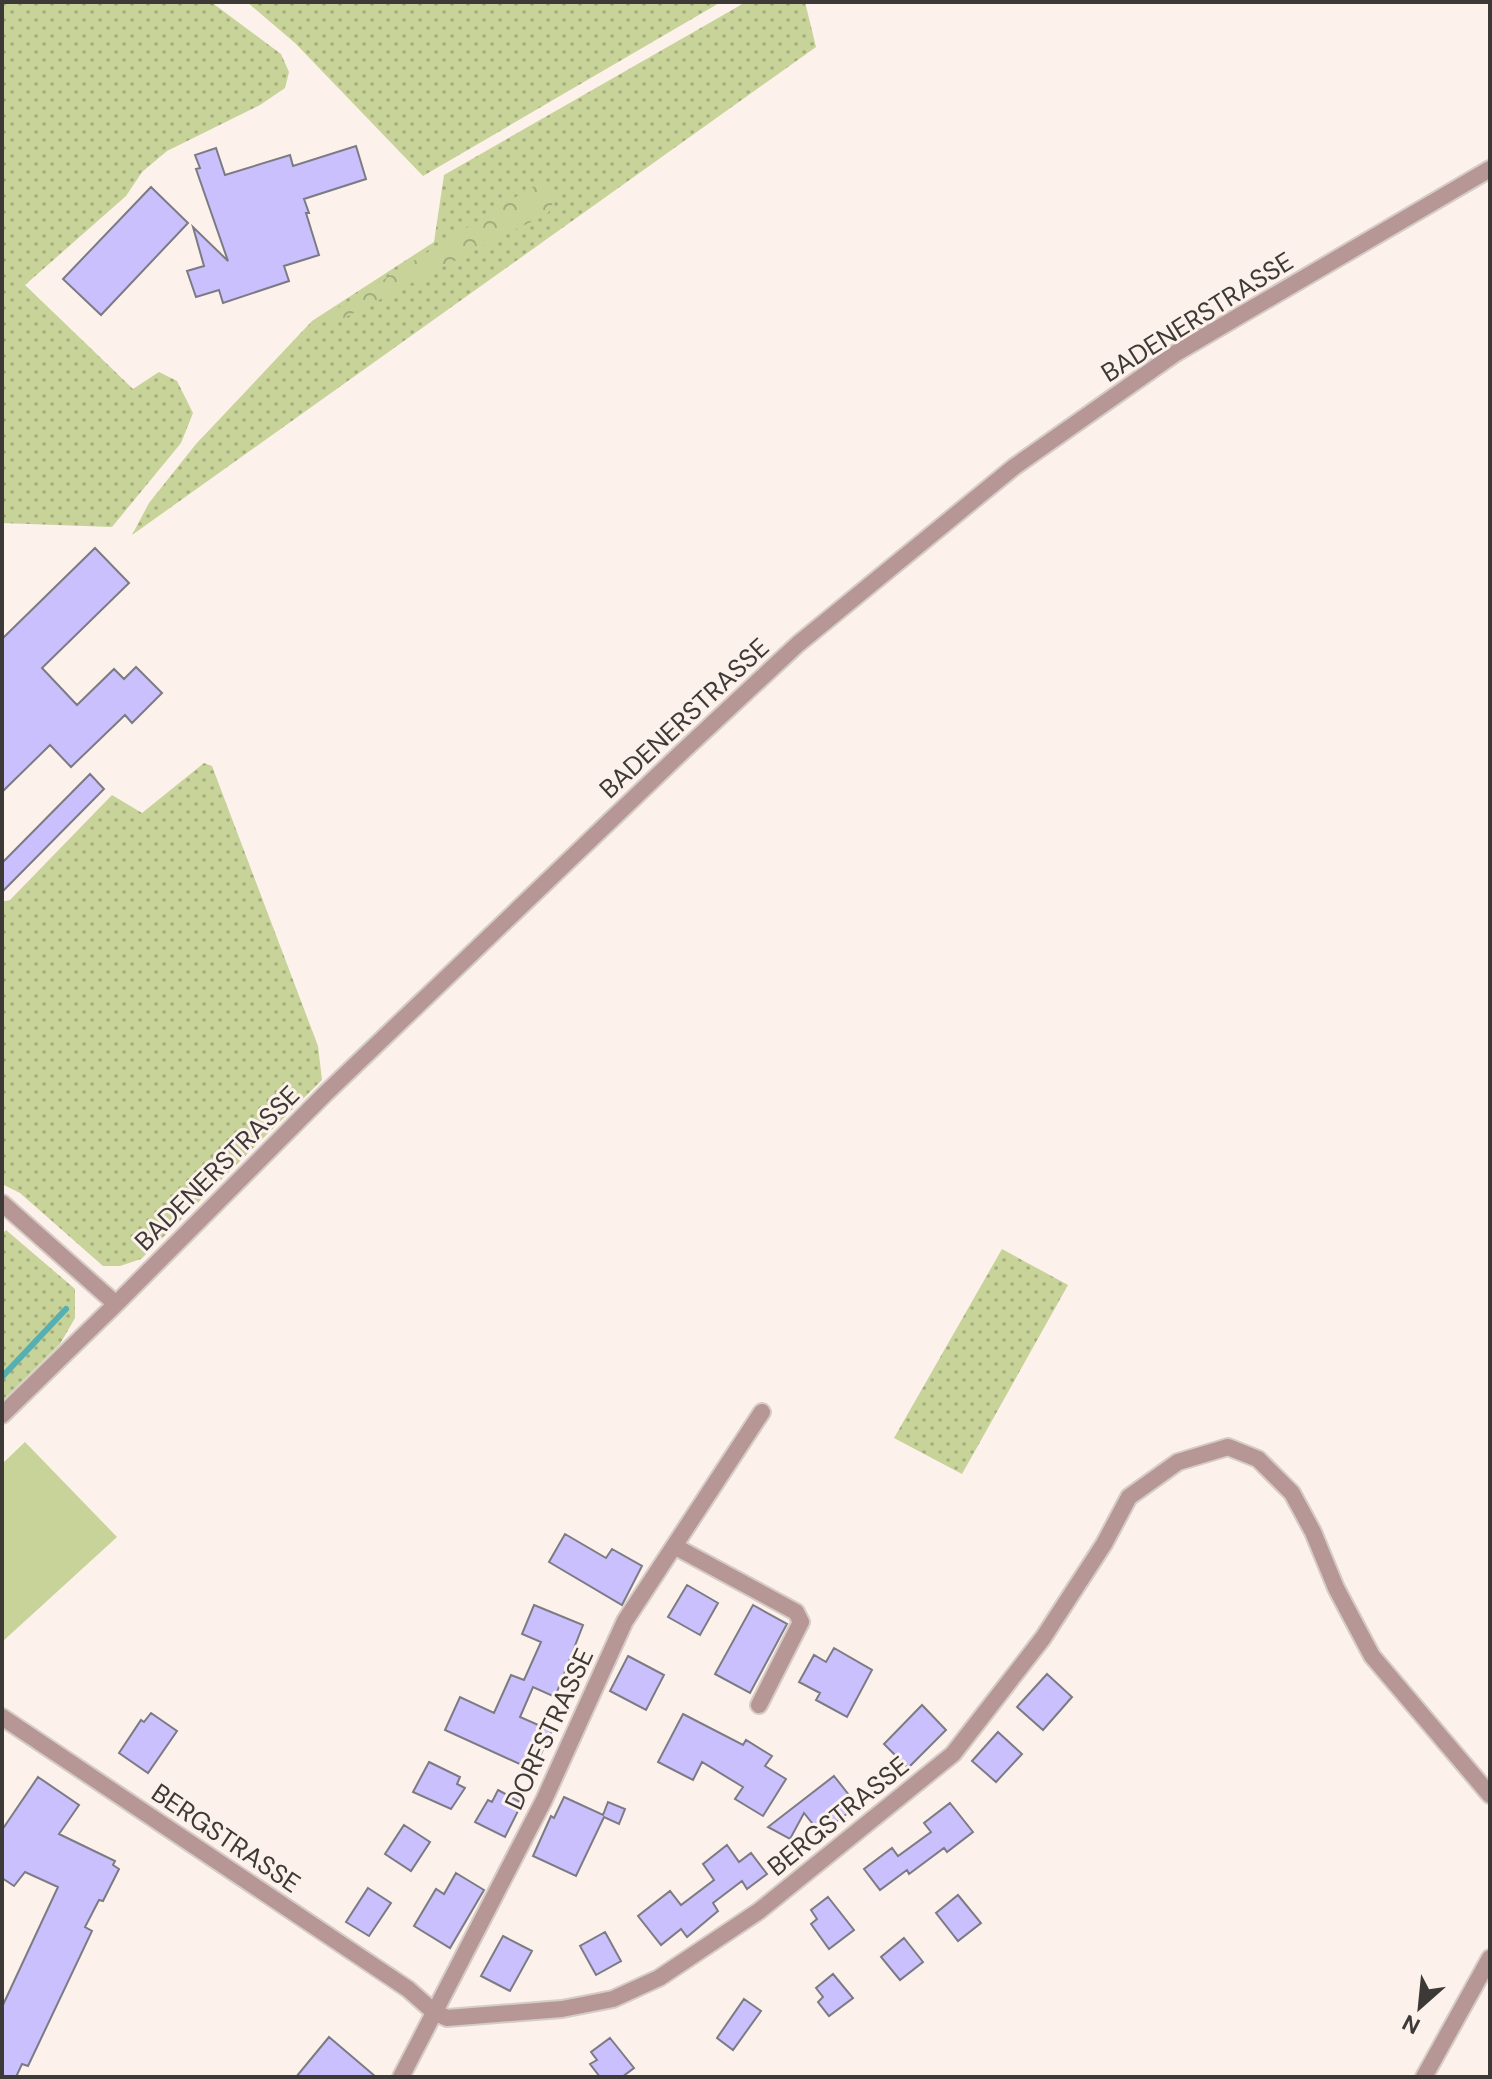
<svg xmlns="http://www.w3.org/2000/svg" width="1492" height="2079" viewBox="0 0 1492 2079" font-family="'DM Sans',sans-serif">
<style>
.grass{fill:url(#grass-dots)}
.forest{fill:url(#forest-crowns)}
.park{fill:#c7d398}
.lines{fill:none;stroke-linecap:round;stroke-linejoin:round}
.stream{stroke:#55afb3;stroke-width:6}
.building{fill:#c9c0fd;stroke:#7c7b84;stroke-width:2}
.minor-casing{stroke:#d6ccc7;stroke-width:20}
.tertiary-casing{stroke:#d6ccc7;stroke-width:20}
.minor{stroke:#b79795;stroke-width:16}
.tertiary{stroke:#b79795;stroke-width:16}
.labels{text-anchor:middle;dominant-baseline:central;stroke-width:6;stroke-linejoin:round;paint-order:stroke}
.street-label{font-size:26px;fill:#3d3937;stroke:#fcf1eb}
</style>
<defs>
<pattern id="grass-dots" width="8" height="8" patternUnits="userSpaceOnUse" patternTransform="scale(2)"><rect width="8" height="8" fill="#c7d398"/><path d="M2 2h.1M6 6h.1" fill="none" stroke="#a3ac7d" stroke-width="1.8" stroke-linecap="round"/></pattern>
<pattern id="forest-crowns" width="20" height="18" patternUnits="userSpaceOnUse" patternTransform="scale(2)"><rect width="20" height="18" fill="#c7d398"/><path d="M2 6a3 3 0 1 1 6 0M12 15a3 3 0 1 1 6 0" fill="none" stroke="#a3ac7d"/></pattern>
</defs>
<rect width="100%" height="100%" fill="#fcf1eb"/>
<path class="grass" d="M 2,2 L 211,2 L 281,54 L 289,72 L 285,88 L 260,105 L 167,151 L 142,172 L 126,196 L 25,285 L 133,389 L 159,372 L 177,381 L 193,413 L 181,443 L 112,527 L 2,523 Z
M 247,2 L 721,2 L 423,176 L 295,43 Z
M 746,2 L 805,2 L 816,47 L 132,535 L 149,503 L 196,444 L 312,321 L 434,242 L 444,175 Z
M 204,763 L 212,766 L 318,1046 L 322,1080 L 141,1259 L 120,1266 L 103,1266 L 20,1193 L 2,1184 L 2,902 L 10,900 L 112,795 L 142,813 Z
M 6,1230 L 75,1289 L 75,1318 L 60,1344 L 2,1401 L 2,1234 Z
M 1002,1249 L 1068,1285 L 962,1474 L 894,1438 Z"/>
<path class="forest" d="M 544,184 L 555,198 L 548,213 L 334,323 L 327,320 L 327,315 L 532,187 Z"/>
<path class="park" d="M 25,1442 L 117,1537 L 2,1642 L 2,1464 Z"/>
<g class="lines">
<path class="stream" d="M 2,1377 L 66,1309"/>
</g>
<path class="building" d="M 356,146 L 366,179 L 304,199 L 309,213 L 306,213 L 319,255 L 284,266 L 289,281 L 223,303 L 219,290 L 196,297 L 187,271 L 204,266 L 193,227 L 228,261 L 196,169 L 200,168 L 195,155 L 216,148 L 225,175 L 290,155 L 293,166 Z
M 151,187 L 188,223 L 101,315 L 63,279 Z
M 95,548 L 129,583 L 42,668 L 77,705 L 114,669 L 124,679 L 136,667 L 162,693 L 132,723 L 125,715 L 71,767 L 50,745 L 2,792 L 2,639 Z
M 90,774 L 104,789 L 2,892 L 2,863 Z
M 565,1534 L 606,1558 L 612,1549 L 642,1566 L 622,1605 L 549,1562 Z
M 687,1585 L 718,1603 L 700,1635 L 668,1617 Z
M 534,1605 L 583,1625 L 555,1697 L 533,1687 L 520,1717 L 552,1731 L 540,1756 L 531,1752 L 524,1766 L 445,1730 L 460,1697 L 494,1713 L 511,1675 L 524,1680 L 541,1642 L 522,1634 Z
M 753,1605 L 787,1624 L 750,1693 L 715,1674 Z
M 834,1648 L 872,1670 L 847,1717 L 816,1700 L 820,1693 L 799,1682 L 814,1655 L 826,1662 Z
M 628,1656 L 664,1675 L 646,1710 L 610,1691 Z
M 1047,1674 L 1072,1697 L 1043,1730 L 1017,1707 Z
M 922,1705 L 946,1730 L 908,1768 L 884,1744 Z
M 151,1713 L 177,1731 L 148,1773 L 119,1753 L 141,1720 L 144,1722 Z
M 683,1714 L 743,1745 L 746,1740 L 772,1756 L 765,1766 L 786,1779 L 763,1816 L 735,1799 L 743,1787 L 702,1762 L 693,1780 L 658,1762 Z
M 998,1732 L 1022,1754 L 996,1782 L 972,1761 Z
M 429,1762 L 460,1777 L 457,1784 L 465,1788 L 451,1809 L 413,1792 Z
M 834,1776 L 849,1795 L 844,1799 L 852,1810 L 833,1824 L 820,1833 L 804,1813 L 790,1839 L 768,1827 Z
M 38,1777 L 79,1805 L 59,1834 L 115,1861 L 113,1865 L 119,1869 L 103,1901 L 99,1900 L 85,1927 L 92,1931 L 28,2066 L 22,2064 L 16,2077 L 2,2077 L 2,2007 L 58,1887 L 25,1872 L 14,1886 L 2,1878 L 2,1830 Z
M 498,1790 L 522,1803 L 505,1837 L 475,1822 L 488,1800 L 492,1802 Z
M 564,1797 L 603,1815 L 608,1802 L 625,1809 L 619,1824 L 604,1817 L 576,1876 L 533,1856 L 551,1816 L 554,1818 Z
M 950,1803 L 973,1832 L 947,1852 L 944,1848 L 909,1874 L 907,1870 L 880,1890 L 864,1869 L 892,1848 L 898,1856 L 931,1832 L 924,1823 Z
M 404,1825 L 430,1842 L 411,1871 L 385,1854 Z
M 727,1845 L 739,1862 L 751,1853 L 767,1874 L 747,1889 L 742,1881 L 713,1903 L 718,1911 L 687,1937 L 681,1929 L 661,1945 L 638,1916 L 670,1891 L 681,1905 L 714,1880 L 703,1864 Z
M 456,1873 L 484,1890 L 450,1948 L 414,1926 L 436,1889 L 444,1894 Z
M 368,1888 L 391,1903 L 369,1936 L 346,1922 Z
M 958,1895 L 981,1923 L 958,1941 L 936,1913 Z
M 828,1897 L 854,1930 L 829,1949 L 811,1924 L 817,1919 L 811,1910 Z
M 605,1932 L 621,1961 L 596,1975 L 580,1946 Z
M 503,1936 L 532,1951 L 510,1991 L 481,1976 Z
M 904,1938 L 923,1962 L 900,1980 L 881,1957 Z
M 833,1974 L 853,1998 L 829,2016 L 818,2002 L 823,1997 L 816,1988 Z
M 744,1999 L 761,2011 L 733,2050 L 717,2038 Z
M 329,2037 L 376,2077 L 296,2077 Z
M 610,2038 L 634,2068 L 622,2077 L 600,2077 L 590,2064 L 597,2060 L 591,2052 Z"/>
<g class="lines">
<g class="minor-casing">
<path id="minor" d="M 674,1546 L 796,1612 L 801,1622 L 759,1705
M 2,1717 L 408,1989 L 434,2012 L 447,2018 L 562,2009 L 613,1999 L 659,1978 L 759,1911 L 953,1754 L 1043,1638 L 1104,1544 L 1129,1497 L 1178,1462 L 1228,1447 L 1258,1459 L 1292,1493 L 1313,1532 L 1336,1588 L 1372,1656 L 1490,1795
M 401,2077 L 544,1800 L 625,1621 L 762,1412
M 1424,2077 L 1490,1958"/>
</g>
<g class="tertiary-casing">
<path id="tertiary" d="M 2,1203 L 116,1304
M 2,1415 L 116,1304 L 325,1094 L 682,752 L 798,644 L 1014,467 L 1176,353 L 1490,169"/>
</g>
<use href="#minor" class="minor"/>
<use href="#tertiary" class="tertiary"/>
</g>
<g class="labels">
<g class="street-label">
<text transform="translate(1197 317) rotate(-32)">BADENERSTRASSE</text>
<text transform="translate(684 718) rotate(-43)">BADENERSTRASSE</text>
<text transform="translate(217 1168) rotate(-45)">BADENERSTRASSE</text>
<text transform="translate(549 1729) rotate(-65)">DORFSTRASSE</text>
<text transform="translate(838 1816) rotate(-39)">BERGSTRASSE</text>
<text transform="translate(226 1838) rotate(34)">BERGSTRASSE</text>
</g>
</g>
<rect width="1492" height="2079" fill="none" stroke="#3d3937" stroke-width="8"/>
<g transform="translate(1420 2007) rotate(207)" stroke="#fcf1eb" stroke-width="6" paint-order="stroke">
<path d="M0-6L14 30L0 20L-14 30Z" fill="#3d3937"/>
<text y="-12" font-size="22" font-weight="bold" text-anchor="middle" fill="#3d3937">N</text>
</g>
</svg>
